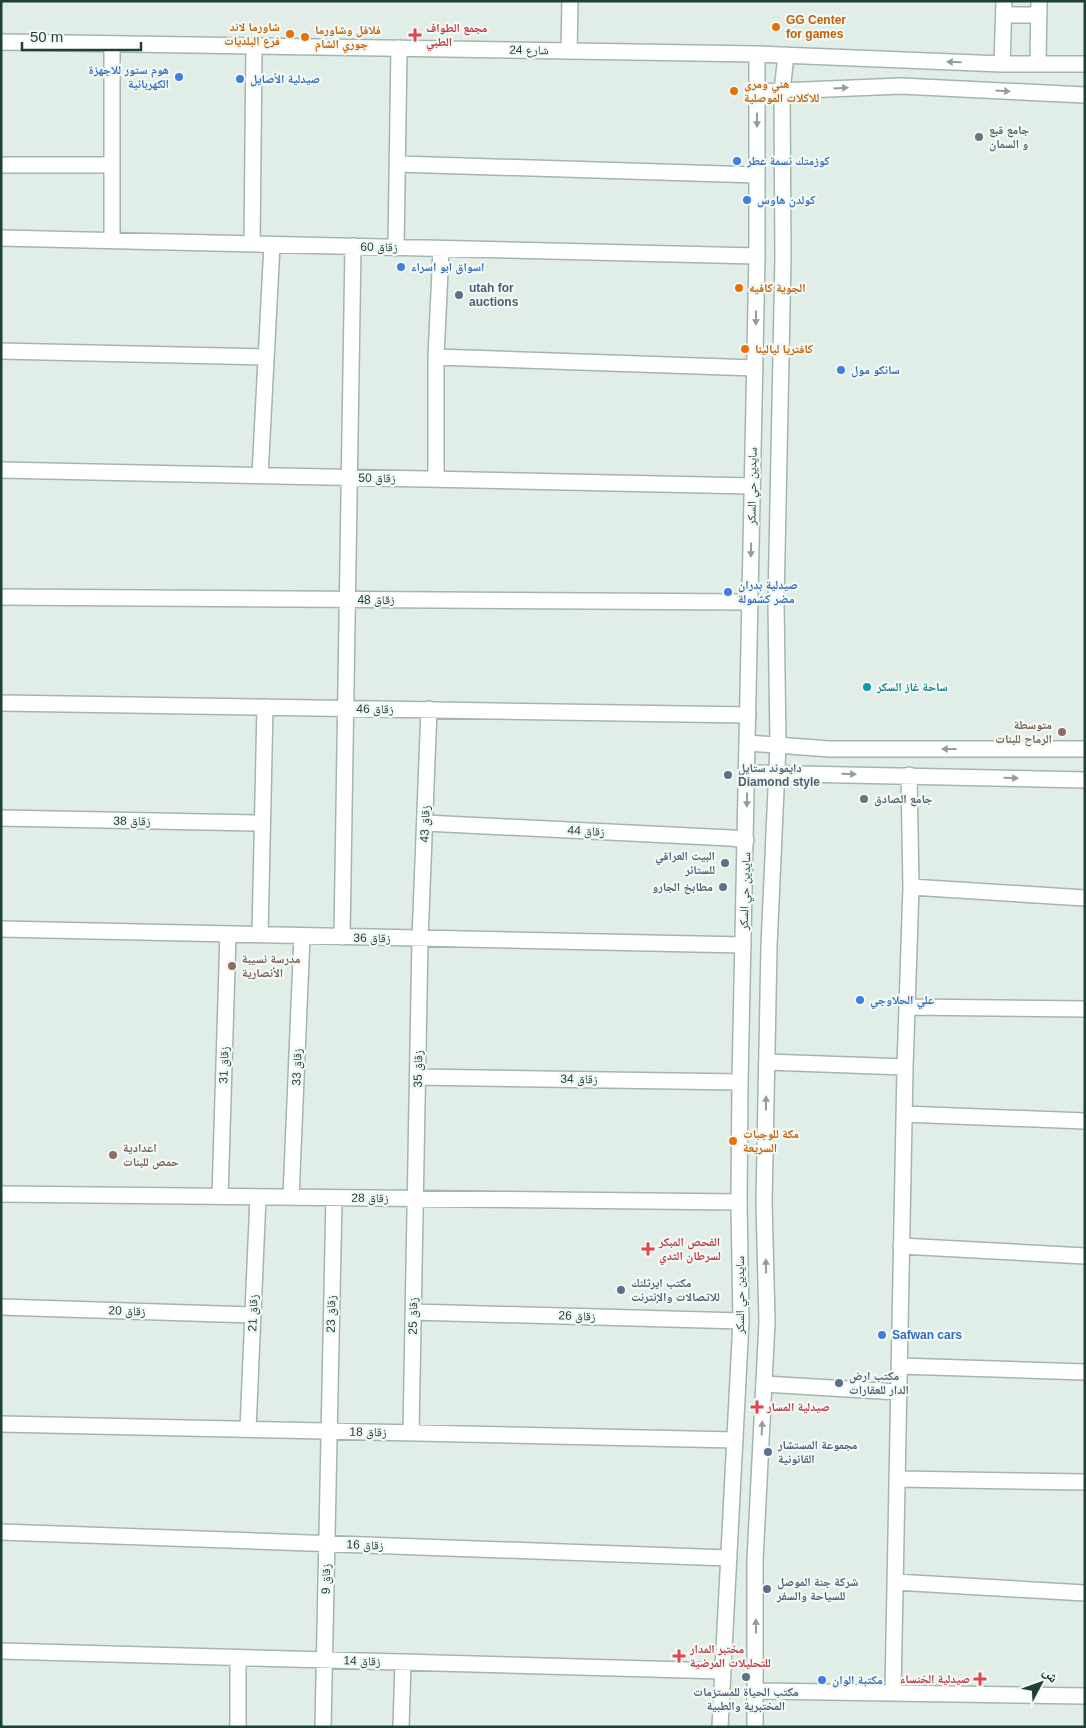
<svg xmlns="http://www.w3.org/2000/svg" width="1086" height="1728" viewBox="0 0 1086 1728" font-family="Helvetica,'Noto Naskh Arabic',sans-serif">
<style>
.lines{fill:none;stroke-linecap:round;stroke-linejoin:round}
.minor-casing{stroke:#a3b6ae;stroke-width:18}
.tertiary-casing{stroke:#a3b6ae;stroke-width:18}
.minor{stroke:#fff;stroke-width:15}
.tertiary{stroke:#fff;stroke-width:15}
.oneway{fill:#8fa09a}
.food-dot{fill:#e8710a;stroke:#f2f9f5;stroke-width:2}
.health-dot{fill:#e0444e;stroke:#f2f9f5;stroke-width:2}
.shop-dot{fill:#3f7fe0;stroke:#f2f9f5;stroke-width:2}
.worship-dot{fill:#6b7280;stroke:#f2f9f5;stroke-width:2}
.service-dot{fill:#5c6f8a;stroke:#f2f9f5;stroke-width:2}
.culture-dot{fill:#0f9aa8;stroke:#f2f9f5;stroke-width:2}
.education-dot{fill:#8d6e63;stroke:#f2f9f5;stroke-width:2}
.labels{text-anchor:middle;dominant-baseline:central;stroke-width:4.5;stroke-linejoin:round;paint-order:stroke}
.food-label{font-size:12px;font-weight:bold;fill:#c56008;stroke:#f2f9f5;text-anchor:start}
.health-label{font-size:12px;font-weight:bold;fill:#be3a42;stroke:#f2f9f5;text-anchor:start}
.street-label{font-size:12px;fill:#1f4034;stroke:#f2f9f5}
.shop-label{font-size:12px;font-weight:bold;fill:#366cbe;stroke:#f2f9f5;text-anchor:start}
.worship-label{font-size:12px;font-weight:bold;fill:#5b616d;stroke:#f2f9f5;text-anchor:start}
.service-label{font-size:12px;font-weight:bold;fill:#4e5e75;stroke:#f2f9f5;text-anchor:start}
.culture-label{font-size:12px;font-weight:bold;fill:#0d838f;stroke:#f2f9f5;text-anchor:start}
.education-label{font-size:12px;font-weight:bold;fill:#785e54;stroke:#f2f9f5;text-anchor:start}
</style>
<rect width="100%" height="100%" fill="#e1ede7"/>
<g class="lines">
<g class="minor-casing">
<path id="minor" d="M 112,44 L 112,241
M 569,51 L 570,1
M 398,164 L 757,175
M 1,165 L 112,165
M 1,238 L 757,256
M 252,244 L 254,46
M 396,248 L 399,48
M 1,351 L 266,357
M 436,357 L 755,368
M 1,470 L 752,486
M 260,475 L 272,245
M 436,479 L 436,357 L 441,249
M 1,597 L 750,602
M 1,703 L 748,715
M 748,743 L 830,749 L 1085,749
M 747,773 L 1085,780
M 1,818 L 262,823
M 425,823 L 731,838 L 746,840
M 911,887 L 1085,898
M 1,929 L 743,945
M 260,935 L 265,707
M 342,937 L 353,246
M 907,1007 L 1085,1009
M 767,1062 L 905,1067
M 418,1077 L 740,1082
M 904,1114 L 1085,1121
M 1,1194 L 739,1202
M 220,1196 L 228,934
M 291,1197 L 302,936
M 901,1246 L 1085,1256
M 1,1307 L 253,1315
M 413,1312 L 741,1321
M 899,1366 L 1085,1372
M 764,1384 L 898,1392
M 1,1424 L 735,1440
M 248,1429 L 258,1197
M 411,1433 L 420,939 L 429,709
M 897,1479 L 1085,1482
M 1,1532 L 729,1558
M 895,1582 L 1085,1593
M 1,1651 L 722,1671
M 893,1692 L 905,1067 L 911,887 L 909,775
M 238,1727 L 238,1658
M 323,1727 L 334,1198
M 401,1727 L 403,1662"/>
</g>
<g class="tertiary-casing">
<path id="tertiary" d="M 1004,15 L 1039,15
M 1,42 L 757,54 L 1002,64 L 1085,64
M 1038,63 L 1039,1
M 1002,64 L 1004,1
M 757,92 L 901,86 L 1085,95
M 755,1691 L 1085,1696
M 720,1727 L 741,1321 L 739,1202 L 740,1082 L 757,256 L 757,54
M 755,1727 L 755,1560 L 767,1322 L 764,1202 L 769,946 L 778,745 L 776,603 L 783,257 L 782,91 L 786,55"/>
</g>
<use href="#minor" class="minor"/>
<use href="#tertiary" class="tertiary"/>
</g>
<defs><path id="oneway-solid" d="M-6-.8H1V-3.2L6.5 0L1 3.2V.8H-6Z" transform="scale(1.25)"/></defs>
<g class="oneway">
<use href="#oneway-solid" transform="translate(954 62) rotate(-178)"/>
<use href="#oneway-solid" transform="translate(841 88) rotate(-3)"/>
<use href="#oneway-solid" transform="translate(1003 91) rotate(3)"/>
<use href="#oneway-solid" transform="translate(757 120) rotate(90)"/>
<use href="#oneway-solid" transform="translate(756 318) rotate(91)"/>
<use href="#oneway-solid" transform="translate(751 550) rotate(91)"/>
<use href="#oneway-solid" transform="translate(949 749) rotate(180)"/>
<use href="#oneway-solid" transform="translate(849 774) rotate(1)"/>
<use href="#oneway-solid" transform="translate(1011 778) rotate(2)"/>
<use href="#oneway-solid" transform="translate(747 800) rotate(91)"/>
<use href="#oneway-solid" transform="translate(766 1103) rotate(-89)"/>
<use href="#oneway-solid" transform="translate(766 1266) rotate(-91)"/>
<use href="#oneway-solid" transform="translate(762 1428) rotate(-87)"/>
<use href="#oneway-solid" transform="translate(756 1626) rotate(-91)"/>
</g>
<g class="food-dot">
<circle cx="776" cy="27" r="5"/>
<circle cx="290" cy="34" r="5"/>
<circle cx="305" cy="37" r="5"/>
<circle cx="734" cy="91" r="5"/>
<circle cx="739" cy="288" r="5"/>
<circle cx="745" cy="349" r="5"/>
<circle cx="733" cy="1141" r="5"/>
</g>
<g class="health-dot">
<path d="M412.5 27.5h5v5h5v5h-5v5h-5v-5h-5v-5h5z"/>
<path d="M645.5 1241.5h5v5h5v5h-5v5h-5v-5h-5v-5h5z"/>
<path d="M754.5 1399.5h5v5h5v5h-5v5h-5v-5h-5v-5h5z"/>
<path d="M676.5 1648.5h5v5h5v5h-5v5h-5v-5h-5v-5h5z"/>
<path d="M977.5 1671.5h5v5h5v5h-5v5h-5v-5h-5v-5h5z"/>
</g>
<g class="shop-dot">
<circle cx="179" cy="77" r="5"/>
<circle cx="240" cy="79" r="5"/>
<circle cx="737" cy="161" r="5"/>
<circle cx="747" cy="200" r="5"/>
<circle cx="401" cy="267" r="5"/>
<circle cx="841" cy="370" r="5"/>
<circle cx="728" cy="592" r="5"/>
<circle cx="860" cy="1000" r="5"/>
<circle cx="882" cy="1335" r="5"/>
<circle cx="822" cy="1680" r="5"/>
</g>
<g class="worship-dot">
<circle cx="979" cy="137" r="5"/>
<circle cx="864" cy="799" r="5"/>
</g>
<g class="service-dot">
<circle cx="459" cy="295" r="5"/>
<circle cx="728" cy="775" r="5"/>
<circle cx="725" cy="863" r="5"/>
<circle cx="723" cy="887" r="5"/>
<circle cx="621" cy="1290" r="5"/>
<circle cx="839" cy="1383" r="5"/>
<circle cx="768" cy="1452" r="5"/>
<circle cx="767" cy="1589" r="5"/>
<circle cx="746" cy="1677" r="5"/>
</g>
<circle class="culture-dot" cx="867" cy="687" r="5"/>
<g class="education-dot">
<circle cx="1062" cy="732" r="5"/>
<circle cx="232" cy="966" r="5"/>
<circle cx="113" cy="1155" r="5"/>
</g>
<g class="labels">
<g class="food-label">
<text x="786" y="20">GG Center<tspan x="786" dy="14">for games</tspan></text>
<text x="280" y="27" text-anchor="end">شاورما لاند<tspan x="280" dy="14">فرع البلديات</tspan></text>
<text x="315" y="30">فلافل وشاورما<tspan x="315" dy="14">جوري الشام</tspan></text>
<text x="744" y="84">هني ومري<tspan x="744" dy="14">للاكلات الموصلية</tspan></text>
<text x="749" y="288">الجوية كافيه</text>
<text x="755" y="349">كافتريا ليالينا</text>
<text x="743" y="1134">مكة للوجبات<tspan x="743" dy="14">السريعة</tspan></text>
</g>
<g class="health-label">
<text x="426" y="28">مجمع الطواف<tspan x="426" dy="14">الطبي</tspan></text>
<text x="659" y="1242">الفحص المبكر<tspan x="659" dy="14">لسرطان الثدي</tspan></text>
<text x="767" y="1407">صيدلية المسار</text>
<text x="690" y="1649">مختبر المدار<tspan x="690" dy="14">للتحليلات المرضية</tspan></text>
<text x="970" y="1679" text-anchor="end">صيدلية الخنساء</text>
</g>
<g class="street-label">
<text transform="translate(529 50) rotate(1)">شارع 24</text>
<text transform="translate(379 247) rotate(1)">زقاق 60</text>
<text transform="translate(377 478) rotate(1)">زقاق 50</text>
<text transform="translate(752 486) rotate(-89)">سايدين حي السكر</text>
<text x="376" y="600">زقاق 48</text>
<text transform="translate(375 709) rotate(1)">زقاق 46</text>
<text transform="translate(132 821) rotate(1)">زقاق 38</text>
<text transform="translate(425 824) rotate(-88)">زقاق 43</text>
<text transform="translate(586 831) rotate(3)">زقاق 44</text>
<text transform="translate(745 891) rotate(-88)">سايدين حي السكر</text>
<text transform="translate(372 938) rotate(1)">زقاق 36</text>
<text transform="translate(224 1065) rotate(-88)">زقاق 31</text>
<text transform="translate(297 1067) rotate(-88)">زقاق 33</text>
<text transform="translate(418 1069) rotate(-89)">زقاق 35</text>
<text transform="translate(579 1079) rotate(1)">زقاق 34</text>
<text transform="translate(370 1198) rotate(1)">زقاق 28</text>
<text transform="translate(740 1295) rotate(-90)">سايدين حي السكر</text>
<text transform="translate(127 1311) rotate(2)">زقاق 20</text>
<text transform="translate(253 1313) rotate(-88)">زقاق 21</text>
<text transform="translate(331 1314) rotate(-89)">زقاق 23</text>
<text transform="translate(413 1316) rotate(-89)">زقاق 25</text>
<text transform="translate(577 1316) rotate(2)">زقاق 26</text>
<text transform="translate(368 1432) rotate(1)">زقاق 18</text>
<text transform="translate(365 1545) rotate(2)">زقاق 16</text>
<text transform="translate(326 1579) rotate(-89)">زقاق 9</text>
<text transform="translate(362 1661) rotate(2)">زقاق 14</text>
</g>
<g class="shop-label">
<text x="169" y="70" text-anchor="end">هوم ستور للاجهزة<tspan x="169" dy="14">الكهربائية</tspan></text>
<text x="250" y="79">صيدلية الأصايل</text>
<text x="747" y="161">كوزمتك نسمة عطر</text>
<text x="757" y="200">كولدن هاوس</text>
<text x="411" y="267">اسواق ابو اسراء</text>
<text x="851" y="370">سانكو مول</text>
<text x="738" y="585">صيدلية بدران<tspan x="738" dy="14">مضر كشمولة</tspan></text>
<text x="870" y="1000">علي الحلاوجي</text>
<text x="892" y="1335">Safwan cars</text>
<text x="832" y="1680">مكتبة الوان</text>
</g>
<g class="worship-label">
<text x="989" y="130">جامع قبع<tspan x="989" dy="14">و السمان</tspan></text>
<text x="874" y="799">جامع الصادق</text>
</g>
<g class="service-label">
<text x="469" y="288">utah for<tspan x="469" dy="14">auctions</tspan></text>
<text x="738" y="768">دايموند ستايل<tspan x="738" dy="14">Diamond style</tspan></text>
<text x="715" y="856" text-anchor="end">البيت العراقي<tspan x="715" dy="14">للستائر</tspan></text>
<text x="713" y="887" text-anchor="end">مطابخ الجارو</text>
<text x="631" y="1283">مكتب ايرثلنك<tspan x="631" dy="14">للاتصالات والإنترنت</tspan></text>
<text x="849" y="1376">مكتب ارض<tspan x="849" dy="14">الدار للعقارات</tspan></text>
<text x="778" y="1445">مجموعة المستشار<tspan x="778" dy="14">القانونية</tspan></text>
<text x="777" y="1582">شركة جنة الموصل<tspan x="777" dy="14">للسياحة والسفر</tspan></text>
<text x="746" y="1692" text-anchor="middle">مكتب الحياة للمستزمات<tspan x="746" dy="14">المختبرية والطبية</tspan></text>
</g>
<g class="culture-label">
<text x="877" y="687">ساحة غاز السكر</text>
</g>
<g class="education-label">
<text x="1052" y="725" text-anchor="end">متوسطة<tspan x="1052" dy="14">الرماح للبنات</tspan></text>
<text x="242" y="959">مدرسة نسيبة<tspan x="242" dy="14">الأنصارية</tspan></text>
<text x="123" y="1148">اعدادية<tspan x="123" dy="14">حمص للبنات</tspan></text>
</g>
</g>
<rect width="1086" height="1728" fill="none" stroke="#1f4034" stroke-width="5"/>
<g transform="translate(1041 1683) rotate(49)" stroke="#f2f9f5" stroke-width="4" paint-order="stroke">
<path d="M0-4L9 19L0 12L-9 19Z" fill="#1f4034"/>
<text y="-8" font-size="14" font-weight="bold" text-anchor="middle" fill="#1f4034">ش</text>
</g>
<path d="M22 42v8h119v-8" fill="none" stroke="#1f4034" stroke-width="2.5"/>
<text x="30" y="42" font-size="15" fill="#1f4034" stroke="#f2f9f5" stroke-width="4" paint-order="stroke">50 m</text>
</svg>
